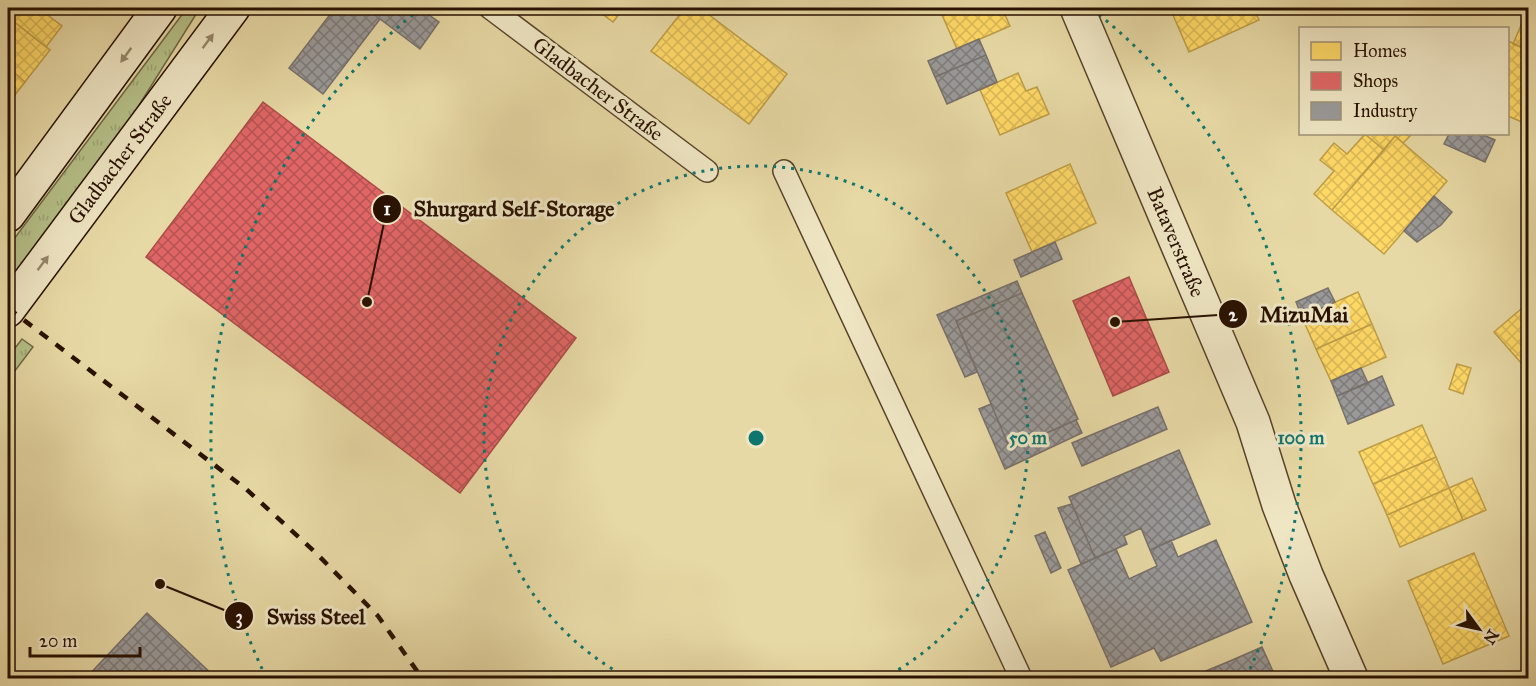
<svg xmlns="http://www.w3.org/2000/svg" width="1536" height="686" viewBox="0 0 1536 686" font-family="'IM FELL Great Primer',serif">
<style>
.grass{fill:url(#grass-tufts);stroke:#6e6844;stroke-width:1.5}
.homes{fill:url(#homes-cross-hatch);stroke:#be9d47;stroke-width:1.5}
.shops{fill:url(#shops-cross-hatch);stroke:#a94c47;stroke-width:1.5}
.industry{fill:url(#industry-cross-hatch);stroke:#77706b;stroke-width:1.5}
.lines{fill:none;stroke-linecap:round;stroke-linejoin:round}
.service-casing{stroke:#584329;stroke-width:24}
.tertiary-casing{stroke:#584329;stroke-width:36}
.secondary-casing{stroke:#281100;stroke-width:36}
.service{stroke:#efe6c4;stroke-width:21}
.tertiary{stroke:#efe6c4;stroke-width:33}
.secondary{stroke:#efe6c4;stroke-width:33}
.rail{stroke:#281100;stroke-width:4.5;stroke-dasharray:10 10;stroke-linecap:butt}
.oneway{fill:#95866c}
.ring{fill:none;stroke:#0f766e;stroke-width:3;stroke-dasharray:3 6}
.labels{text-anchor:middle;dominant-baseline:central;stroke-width:6;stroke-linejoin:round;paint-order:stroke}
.street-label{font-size:21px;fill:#281100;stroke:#efe6c4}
.centre{fill:#0f766e;stroke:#efe6c4;stroke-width:3}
.ring-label{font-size:18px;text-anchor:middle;font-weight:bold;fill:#0f766e;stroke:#efe6c4;stroke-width:6;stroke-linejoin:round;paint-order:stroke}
.leader{fill:none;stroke:#281100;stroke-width:2}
.callout-dot{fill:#281100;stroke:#efe6c4;stroke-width:2}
.mark-label{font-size:18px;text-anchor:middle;font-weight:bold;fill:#fff}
.callout-label{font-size:22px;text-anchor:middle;font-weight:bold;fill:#281100;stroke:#efe6c4;stroke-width:6;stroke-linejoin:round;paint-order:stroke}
</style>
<defs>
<pattern id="grass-tufts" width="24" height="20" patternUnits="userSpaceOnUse" patternTransform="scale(1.5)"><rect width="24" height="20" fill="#b5bf87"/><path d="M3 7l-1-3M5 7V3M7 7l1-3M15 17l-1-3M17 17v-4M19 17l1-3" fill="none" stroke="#9ca373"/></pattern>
<pattern id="homes-cross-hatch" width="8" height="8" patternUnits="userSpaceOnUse" patternTransform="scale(1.5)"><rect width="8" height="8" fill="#ffd966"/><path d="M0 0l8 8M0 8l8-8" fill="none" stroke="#dbb957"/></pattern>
<pattern id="shops-cross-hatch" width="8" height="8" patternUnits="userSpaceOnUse" patternTransform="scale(1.5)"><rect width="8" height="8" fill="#e06666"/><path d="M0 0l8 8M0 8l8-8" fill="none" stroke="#b65352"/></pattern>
<pattern id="industry-cross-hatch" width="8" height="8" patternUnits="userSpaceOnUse" patternTransform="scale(1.5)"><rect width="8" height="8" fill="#999"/><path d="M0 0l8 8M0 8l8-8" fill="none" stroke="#7d7b7a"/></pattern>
</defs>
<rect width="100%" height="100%" fill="#e7d9a5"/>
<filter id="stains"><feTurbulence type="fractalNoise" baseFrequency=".00333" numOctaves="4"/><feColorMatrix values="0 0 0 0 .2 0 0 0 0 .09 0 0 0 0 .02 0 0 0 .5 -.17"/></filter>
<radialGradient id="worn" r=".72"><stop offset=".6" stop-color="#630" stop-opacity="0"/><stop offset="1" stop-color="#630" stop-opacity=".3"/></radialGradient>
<path class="grass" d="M 187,8 L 200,8 L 114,145 L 8,285 L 8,247 Z
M 22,339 L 33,347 L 8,380 L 8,357 Z"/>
<path class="homes" d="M 8,8 L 38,8 L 62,26 L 46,47 L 8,17 Z
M 594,8 L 624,8 L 613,22 Z
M 685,8 L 700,8 L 787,74 L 749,124 L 651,51 Z
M 939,8 L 1002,8 L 1010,26 L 957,49 Z
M 1191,8 L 1253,8 L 1259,20 L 1189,52 L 1173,15 Z
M 1528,9 L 1528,50 L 1513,44 Z
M 8,17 L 50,50 L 25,82 L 8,67 Z
M 1508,41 L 1528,50 L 1528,112 L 1524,123 L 1508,116 Z
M 8,67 L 25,82 L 8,104 Z
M 1018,73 L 1026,91 L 1037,87 L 1049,114 L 1000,135 L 980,90 Z
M 1365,134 L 1412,134 L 1403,143 L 1395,136 L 1384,150 Z
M 1365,134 L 1384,150 L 1332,210 L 1314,194 L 1334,171 L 1320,160 L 1334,143 L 1347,154 Z
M 1395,136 L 1447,181 L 1384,254 L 1332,210 Z
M 1070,164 L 1096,223 L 1032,252 L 1006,193 Z
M 1358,292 L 1372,324 L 1316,349 L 1302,317 Z
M 1521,309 L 1528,318 L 1528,371 L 1494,332 Z
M 1372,324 L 1386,357 L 1331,381 L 1316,349 Z
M 1457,364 L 1471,368 L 1463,394 L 1449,389 Z
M 1422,425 L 1436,457 L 1373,484 L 1359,452 Z
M 1436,457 L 1449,488 L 1387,515 L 1373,484 Z
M 1472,478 L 1486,510 L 1463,520 L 1449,488 Z
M 1449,488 L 1463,520 L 1400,547 L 1387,515 Z
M 1474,553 L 1509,636 L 1443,664 L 1408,581 Z"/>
<path class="shops" d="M 263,102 L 576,338 L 460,493 L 146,257 Z
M 1129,277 L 1169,372 L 1113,396 L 1073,301 Z"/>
<path class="industry" d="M 335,8 L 419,8 L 439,22 L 420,49 L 380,19 L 323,94 L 289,68 Z
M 979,39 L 986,55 L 935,77 L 928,61 Z
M 986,55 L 997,82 L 947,104 L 935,77 Z
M 1449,134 L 1481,134 L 1495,140 L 1485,162 L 1444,144 Z
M 1434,196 L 1452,212 L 1441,225 L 1417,242 L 1404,231 Z
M 1055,242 L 1062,259 L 1021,277 L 1014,260 Z
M 1017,281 L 1022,293 L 956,321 L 977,372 L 965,377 L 937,315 Z
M 1328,288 L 1335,302 L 1302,317 L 1296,302 Z
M 1022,293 L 1078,419 L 1010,449 L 956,321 Z
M 1361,368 L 1368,383 L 1337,396 L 1331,381 Z
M 1382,376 L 1394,405 L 1348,424 L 1337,396 Z
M 991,404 L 1010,449 L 1076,420 L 1082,433 L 1005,469 L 979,409 Z
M 1158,407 L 1167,429 L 1082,466 L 1072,443 Z
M 1179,450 L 1210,524 L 1150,550 L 1141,528 L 1124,536 L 1127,544 L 1095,558 L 1069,497 Z
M 1072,504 L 1095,558 L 1081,564 L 1058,508 Z
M 1045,532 L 1061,568 L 1051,573 L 1035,536 Z
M 1171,540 L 1178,557 L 1216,540 L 1252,622 L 1161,661 L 1154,648 L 1111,667 L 1068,570 L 1116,549 L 1129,579 L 1157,566 L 1150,550 Z
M 147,613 L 216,678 L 86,678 Z
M 1262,647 L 1276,678 L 1189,678 L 1230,661 Z"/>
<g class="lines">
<g class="service-casing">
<path id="service" d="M 490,8 L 707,171
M 784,171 L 1021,678"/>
</g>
<g class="tertiary-casing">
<path id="tertiary" d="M 1077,8 L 1253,422 L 1279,505 L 1306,575 L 1351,678"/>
</g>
<g class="secondary-casing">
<path id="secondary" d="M 8,215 L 160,8
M 8,310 L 233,8"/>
</g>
<use href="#service" class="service"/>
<use href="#tertiary" class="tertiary"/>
<use href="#secondary" class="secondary"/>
<path class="rail" d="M 8,308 L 246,489 L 315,552 L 378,616 L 422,678"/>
</g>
<defs><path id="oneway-solid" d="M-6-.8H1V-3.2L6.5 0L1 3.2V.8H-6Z" transform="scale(1.5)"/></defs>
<g class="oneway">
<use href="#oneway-solid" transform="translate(208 41) rotate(-53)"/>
<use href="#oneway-solid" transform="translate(126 55) rotate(126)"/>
<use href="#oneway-solid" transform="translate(43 263) rotate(-53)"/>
</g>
<g class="ring">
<path d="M628 678A272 272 0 1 1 884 678"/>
<path d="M266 677A545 545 0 0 1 420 9M1092 9A545 545 0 0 1 1246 677"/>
</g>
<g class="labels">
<g class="street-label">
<text transform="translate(598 89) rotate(37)">Gladbacher Straße</text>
<text transform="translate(120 159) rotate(-53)">Gladbacher Straße</text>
<text transform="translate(1176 242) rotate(67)">Bataverstraße</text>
</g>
</g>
<circle cx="756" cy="438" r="9" class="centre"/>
<g class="ring-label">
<text x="1028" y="444">50 m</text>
<text x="1301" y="444">100 m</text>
</g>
<path class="leader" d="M367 302L387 209M1115 322L1233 314M160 584L239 616"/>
<g class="callout-dot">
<circle cx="367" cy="302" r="6"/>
<circle cx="1115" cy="322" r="6"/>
<circle cx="160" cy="584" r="6"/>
<circle cx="387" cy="209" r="15"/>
<circle cx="1233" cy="314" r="15"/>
<circle cx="239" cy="616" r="15"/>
</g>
<g class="mark-label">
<text x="387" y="215">1</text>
<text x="1233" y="321">2</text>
<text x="239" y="623">3</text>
</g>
<g class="callout-label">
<text x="514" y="216">Shurgard Self-Storage</text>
<text x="1304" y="322">MizuMai</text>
<text x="316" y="624">Swiss Steel</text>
</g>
<rect width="1536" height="686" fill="none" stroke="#e7d9a5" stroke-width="30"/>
<rect x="9" y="9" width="1518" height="668" fill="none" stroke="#281100" stroke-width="3"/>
<rect x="15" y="15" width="1506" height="656" fill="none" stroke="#281100" stroke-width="1.5"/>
<rect x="1299" y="27" width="210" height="108" fill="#efe6c4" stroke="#9f9176" stroke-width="1.5"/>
<rect x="1311" y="42" width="30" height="18" fill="#ffd966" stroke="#9f9176" stroke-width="1.5"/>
<text x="1353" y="57" font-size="18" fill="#281100">Homes</text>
<rect x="1311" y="72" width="30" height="18" fill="#e06666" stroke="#9f9176" stroke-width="1.5"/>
<text x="1353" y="87" font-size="18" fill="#281100">Shops</text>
<rect x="1311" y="102" width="30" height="18" fill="#999999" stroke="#9f9176" stroke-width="1.5"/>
<text x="1353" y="117" font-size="18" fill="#281100">Industry</text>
<g transform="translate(1479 629) rotate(123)" stroke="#efe6c4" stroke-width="4.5" paint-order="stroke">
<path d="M0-4.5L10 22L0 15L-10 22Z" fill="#281100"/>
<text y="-9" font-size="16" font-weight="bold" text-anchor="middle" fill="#281100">N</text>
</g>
<path d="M30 647v9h110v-9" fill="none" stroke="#281100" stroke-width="3"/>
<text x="39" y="647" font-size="18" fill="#281100" stroke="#efe6c4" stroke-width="4.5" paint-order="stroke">20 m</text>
<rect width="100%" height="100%" filter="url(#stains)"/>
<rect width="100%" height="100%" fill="url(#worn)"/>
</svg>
